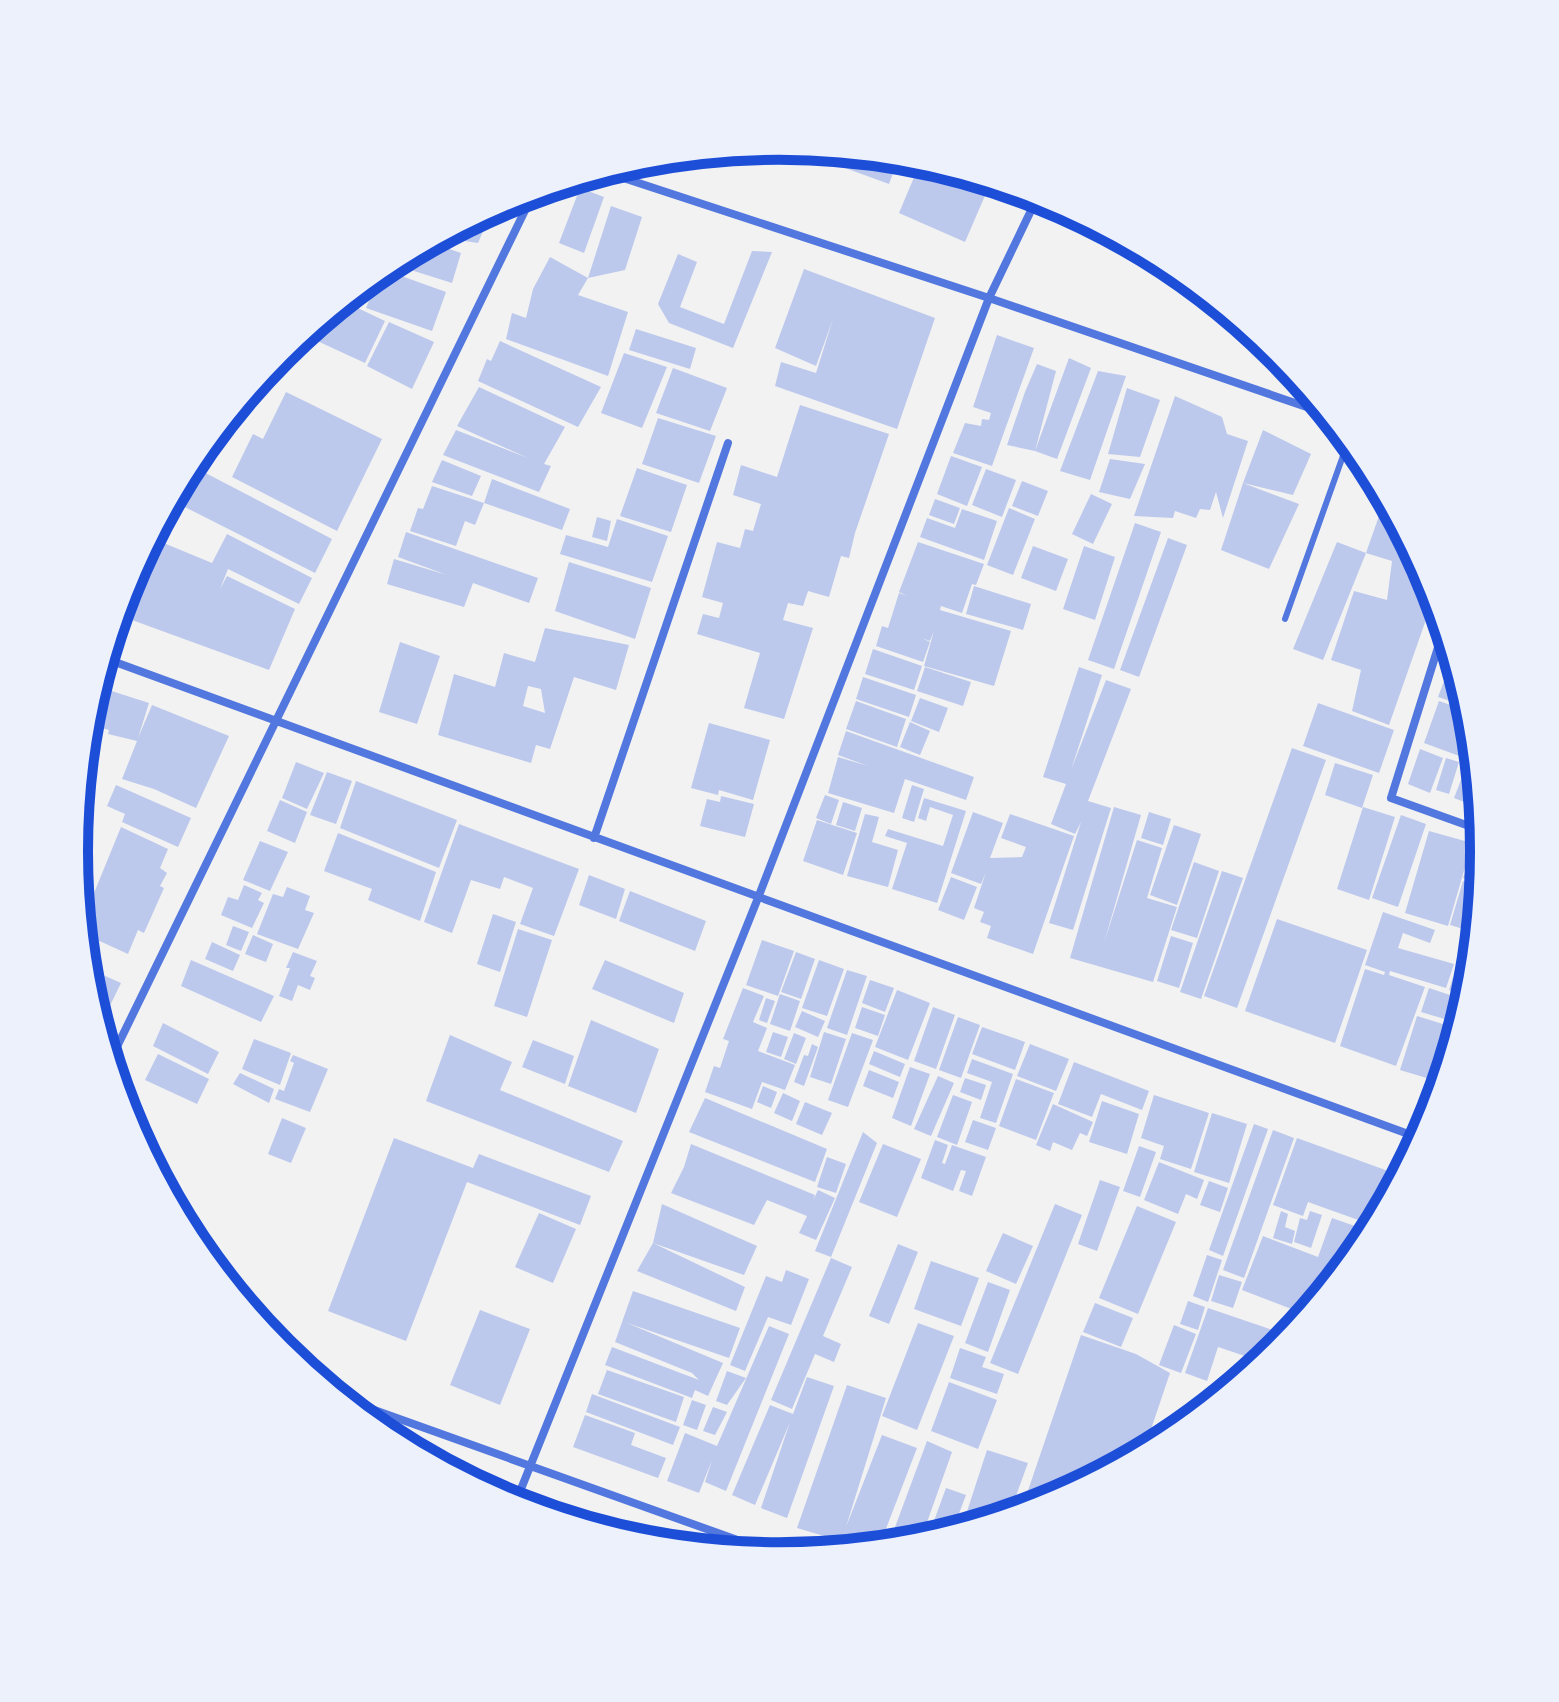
<svg xmlns="http://www.w3.org/2000/svg" width="1559" height="1702" viewBox="0 0 1559 1702" font-family="Manrope,sans-serif">
<style>
.building{fill:#bdc9ec;fill-rule:evenodd}
.lines{fill:none;stroke-linecap:round;stroke-linejoin:round}
.service{stroke:#5277de;stroke-width:6}
.minor{stroke:#5277de;stroke-width:8}
.rim{fill:none;stroke:#1d4ed8;stroke-width:10}
</style>
<rect width="100%" height="100%" fill="#f2f2f2"/>
<path class="building" d="M 785,146 L 849,152 L 899,157 L 889,184 Z
M 759,148 L 752,163 L 722,151 L 740,149 Z
M 920,163 L 987,191 L 965,242 L 899,213 Z
M 580,188 L 604,197 L 584,253 L 559,243 Z
M 611,206 L 642,217 L 625,270 L 588,278 Z
M 493,208 L 478,243 L 438,237 Z
M 429,242 L 461,253 L 452,283 L 395,265 L 397,259 Z
M 752,251 L 772,252 L 733,348 L 669,323 L 658,304 L 678,254 L 697,262 L 680,307 L 724,324 Z
M 550,257 L 588,278 L 578,295 L 628,312 L 608,376 L 506,339 L 512,313 L 526,318 L 533,289 Z
M 382,269 L 446,292 L 432,331 L 366,308 Z
M 804,269 L 935,318 L 897,429 L 775,386 L 781,362 L 816,373 L 833,319 L 816,366 L 775,348 Z
M 343,301 L 385,321 L 365,363 L 302,334 Z
M 389,322 L 434,342 L 412,389 L 367,366 Z
M 636,329 L 696,348 L 690,369 L 629,350 Z
M 997,335 L 1034,348 L 992,466 L 953,453 L 965,423 L 981,426 L 982,419 L 989,420 L 991,413 L 973,407 Z
M 500,341 L 601,387 L 578,427 L 478,381 L 487,359 L 491,361 Z
M 293,342 L 276,381 L 262,375 L 281,352 Z
M 624,353 L 667,367 L 642,428 L 601,413 Z
M 1069,358 L 1091,368 L 1057,459 L 1035,451 Z
M 1037,364 L 1056,371 L 1035,451 L 1007,445 L 1025,392 Z
M 673,368 L 727,388 L 710,431 L 656,413 Z
M 1098,371 L 1126,376 L 1090,480 L 1060,471 Z
M 479,387 L 565,427 L 544,464 L 551,466 L 539,492 L 443,455 L 456,430 L 528,458 L 457,426 Z
M 1127,388 L 1160,400 L 1140,457 L 1108,454 Z
M 286,392 L 382,439 L 337,531 L 232,477 L 253,434 L 263,439 Z
M 1175,396 L 1222,417 L 1227,434 L 1248,441 L 1223,518 L 1216,492 L 1210,510 L 1200,509 L 1196,518 L 1175,511 L 1173,518 L 1134,516 Z
M 800,405 L 889,434 L 855,533 L 849,558 L 841,556 L 829,597 L 808,591 L 803,606 L 788,603 L 783,620 L 813,628 L 784,719 L 744,708 L 760,653 L 697,634 L 703,614 L 719,618 L 723,603 L 702,597 L 717,542 L 740,548 L 745,529 L 753,531 L 761,504 L 733,495 L 741,465 L 777,477 Z
M 658,418 L 716,436 L 699,483 L 642,464 Z
M 1263,430 L 1311,454 L 1293,495 L 1243,483 L 1299,504 L 1269,569 L 1221,550 L 1243,483 Z
M 951,456 L 982,467 L 967,506 L 937,494 Z
M 1110,459 L 1145,464 L 1130,499 L 1099,492 Z
M 442,460 L 481,476 L 472,496 L 432,482 Z
M 192,466 L 332,539 L 315,573 L 177,503 Z
M 637,468 L 687,485 L 671,532 L 620,516 Z
M 986,469 L 1016,480 L 1002,517 L 972,505 Z
M 492,479 L 570,509 L 562,530 L 484,503 Z
M 1022,481 L 1048,491 L 1038,516 L 1012,506 Z
M 432,486 L 484,503 L 475,525 L 465,521 L 456,546 L 410,531 L 418,508 L 423,509 Z
M 1091,494 L 1112,504 L 1093,544 L 1072,534 Z
M 1386,496 L 1431,581 L 1435,594 L 1389,725 L 1352,711 L 1361,670 L 1331,660 L 1354,591 L 1387,600 L 1392,561 L 1366,553 Z
M 935,499 L 960,508 L 954,524 L 929,515 Z
M 1009,508 L 1035,519 L 1013,575 L 987,565 Z
M 962,509 L 997,521 L 984,560 L 920,537 L 927,518 L 955,528 Z
M 597,517 L 611,521 L 607,541 L 592,537 Z
M 617,519 L 668,536 L 652,582 L 560,554 L 566,535 L 608,547 Z
M 1135,523 L 1161,532 L 1114,669 L 1088,660 Z
M 406,532 L 538,578 L 529,603 L 473,583 L 464,607 L 387,584 L 394,559 L 447,575 L 398,557 Z
M 227,534 L 312,578 L 299,604 L 228,569 L 220,589 L 227,576 L 295,609 L 269,670 L 121,616 L 154,539 L 212,563 Z
M 1168,538 L 1187,545 L 1139,677 L 1120,670 Z
M 918,542 L 984,564 L 976,585 L 972,584 L 962,613 L 941,606 L 940,610 L 1011,631 L 994,686 L 924,666 L 934,631 L 930,641 L 922,638 L 930,642 L 923,662 L 876,646 L 882,626 L 888,628 L 899,593 L 907,596 L 899,592 Z
M 1337,542 L 1366,553 L 1323,660 L 1293,649 Z
M 1033,546 L 1068,559 L 1056,591 L 1021,578 Z
M 1084,546 L 1115,557 L 1095,620 L 1063,609 Z
M 569,562 L 651,588 L 635,639 L 555,611 Z
M 974,586 L 1031,604 L 1023,630 L 966,614 Z
M 545,628 L 629,645 L 616,690 L 574,677 L 550,749 L 536,745 L 531,763 L 438,735 L 454,674 L 495,687 L 504,653 L 535,662 ZM 528,686 L 541,689 L 545,713 L 523,706 Z
M 400,642 L 440,656 L 417,724 L 379,712 Z
M 873,649 L 922,666 L 914,690 L 865,674 Z
M 1454,655 L 1464,689 L 1459,704 L 1438,697 Z
M 925,667 L 971,682 L 963,706 L 917,691 Z
M 1079,667 L 1102,675 L 1071,770 L 1106,680 L 1131,689 L 1088,801 L 1111,808 L 1073,930 L 1049,923 L 1081,822 L 1075,834 L 1051,824 L 1066,784 L 1043,777 Z
M 863,677 L 916,695 L 909,717 L 856,699 Z
M 96,686 L 149,703 L 138,738 L 152,705 L 229,736 L 196,808 L 154,789 L 122,779 L 137,741 L 108,734 L 109,730 L 98,727 L 91,744 L 85,742 L 88,713 Z
M 920,698 L 948,708 L 939,732 L 911,721 Z
M 856,701 L 906,719 L 897,747 L 846,729 Z
M 1439,701 L 1471,712 L 1473,726 L 1462,757 L 1424,743 Z
M 1318,703 L 1394,730 L 1379,773 L 1303,746 Z
M 910,722 L 930,731 L 920,755 L 900,747 Z
M 709,723 L 770,740 L 753,800 L 719,790 L 718,795 L 691,788 Z
M 846,731 L 974,777 L 966,800 L 905,779 L 894,813 L 828,793 L 838,757 L 868,766 L 838,755 Z
M 1292,748 L 1326,760 L 1237,1008 L 1204,996 Z
M 1420,749 L 1443,758 L 1430,793 L 1408,784 Z
M 1446,758 L 1459,762 L 1449,794 L 1436,790 Z
M 296,762 L 324,773 L 307,809 L 282,798 Z
M 1335,763 L 1373,775 L 1362,808 L 1325,795 Z
M 1466,767 L 1477,772 L 1479,788 L 1472,805 L 1454,798 Z
M 327,772 L 352,781 L 336,824 L 310,815 Z
M 356,781 L 457,820 L 439,868 L 340,828 Z
M 116,785 L 191,818 L 178,847 L 122,822 L 125,814 L 107,806 Z
M 912,785 L 924,789 L 914,822 L 902,818 Z
M 825,795 L 839,800 L 831,824 L 816,818 Z
M 721,796 L 754,804 L 745,837 L 700,826 L 707,799 L 720,802 Z
M 924,798 L 966,811 L 937,903 L 892,889 L 907,843 L 885,836 L 888,829 L 943,846 L 953,815 L 930,807 L 926,821 L 918,818 Z
M 280,800 L 307,812 L 295,843 L 267,831 Z
M 843,802 L 862,808 L 855,831 L 836,825 Z
M 1114,807 L 1141,815 L 1104,943 L 1137,840 L 1162,848 L 1147,898 L 1177,907 L 1153,982 L 1070,958 Z
M 1363,807 L 1395,817 L 1369,900 L 1337,889 Z
M 973,812 L 1003,823 L 990,858 L 1022,857 L 1026,847 L 1001,838 L 1010,814 L 1074,836 L 1033,954 L 987,938 L 991,926 L 980,922 L 984,912 L 974,908 L 986,872 L 981,884 L 951,873 Z
M 1149,812 L 1171,819 L 1163,845 L 1141,838 Z
M 865,814 L 879,817 L 872,842 L 898,850 L 888,887 L 847,876 Z
M 1401,815 L 1426,824 L 1398,907 L 1372,898 Z
M 817,820 L 857,833 L 843,875 L 803,861 Z
M 459,824 L 579,869 L 554,936 L 520,924 L 533,888 L 504,877 L 500,889 L 471,880 L 452,933 L 424,922 Z
M 1174,825 L 1201,834 L 1177,905 L 1150,895 Z
M 121,827 L 168,849 L 160,868 L 167,873 L 160,886 L 164,888 L 144,933 L 138,930 L 128,954 L 82,933 L 78,890 L 79,887 L 94,893 Z
M 1429,831 L 1472,843 L 1448,926 L 1405,913 Z
M 338,833 L 436,872 L 420,921 L 368,900 L 372,889 L 324,871 Z
M 260,841 L 288,852 L 270,891 L 243,880 Z
M 1475,844 L 1485,848 L 1482,884 L 1463,878 Z
M 1194,862 L 1219,871 L 1197,938 L 1171,930 Z
M 1222,871 L 1243,878 L 1201,999 L 1180,992 Z
M 589,875 L 625,889 L 616,919 L 579,905 Z
M 951,877 L 977,887 L 964,920 L 938,910 Z
M 1463,881 L 1482,886 L 1477,933 L 1450,925 Z
M 244,885 L 262,893 L 258,900 L 264,903 L 252,928 L 221,915 L 228,897 L 238,900 Z
M 287,887 L 310,896 L 305,910 L 314,913 L 298,949 L 257,934 L 273,894 L 283,897 Z
M 630,891 L 706,921 L 695,951 L 619,921 Z
M 1383,912 L 1435,930 L 1430,943 L 1403,933 L 1398,948 L 1454,964 L 1446,988 L 1390,971 L 1389,975 L 1425,987 L 1396,1066 L 1340,1046 L 1365,969 L 1384,975 L 1385,972 L 1365,965 Z
M 493,914 L 516,922 L 500,972 L 477,964 Z
M 1277,919 L 1367,950 L 1335,1043 L 1245,1011 Z
M 233,926 L 249,932 L 241,951 L 226,945 Z
M 518,929 L 552,940 L 527,1017 L 494,1006 Z
M 253,935 L 273,944 L 266,962 L 245,954 Z
M 1171,936 L 1193,943 L 1179,988 L 1157,981 Z
M 762,940 L 794,951 L 778,996 L 746,985 Z
M 212,942 L 240,955 L 233,971 L 205,959 Z
M 293,952 L 317,961 L 310,976 L 315,978 L 310,990 L 298,985 L 292,1001 L 279,996 L 290,968 L 286,968 Z
M 796,952 L 815,959 L 801,999 L 781,992 Z
M 191,960 L 274,996 L 261,1022 L 181,986 Z
M 605,960 L 684,993 L 674,1023 L 592,989 Z
M 819,960 L 844,969 L 827,1016 L 802,1008 Z
M 1457,964 L 1473,969 L 1469,996 L 1449,990 Z
M 85,967 L 121,983 L 103,1020 L 96,1017 L 87,988 Z
M 847,970 L 867,976 L 847,1035 L 827,1028 Z
M 870,980 L 894,988 L 885,1012 L 862,1003 Z
M 743,988 L 764,996 L 753,1022 L 767,1028 L 758,1051 L 795,1065 L 785,1090 L 762,1082 L 752,1109 L 705,1092 L 714,1066 L 720,1068 L 729,1041 L 723,1039 Z
M 1429,988 L 1468,1001 L 1461,1024 L 1421,1012 Z
M 897,990 L 930,1003 L 908,1060 L 875,1047 Z
M 780,994 L 800,1001 L 790,1031 L 770,1024 Z
M 766,998 L 775,1001 L 767,1023 L 759,1020 Z
M 862,1007 L 885,1015 L 878,1036 L 855,1028 Z
M 933,1007 L 955,1015 L 936,1069 L 914,1061 Z
M 802,1011 L 825,1021 L 818,1037 L 795,1027 Z
M 1417,1016 L 1459,1029 L 1443,1083 L 1400,1070 Z
M 958,1017 L 980,1025 L 961,1078 L 939,1070 Z
M 591,1020 L 659,1049 L 636,1113 L 568,1086 Z
M 163,1023 L 219,1052 L 208,1074 L 153,1046 Z
M 982,1027 L 1025,1042 L 1015,1070 L 972,1054 Z
M 773,1032 L 788,1037 L 781,1057 L 766,1052 Z
M 824,1032 L 846,1039 L 831,1084 L 810,1077 Z
M 794,1033 L 806,1038 L 796,1064 L 784,1059 Z
M 852,1033 L 873,1040 L 848,1107 L 828,1100 Z
M 450,1035 L 512,1062 L 500,1090 L 623,1141 L 609,1172 L 426,1101 Z
M 254,1039 L 291,1053 L 280,1085 L 242,1069 Z
M 533,1040 L 574,1056 L 565,1084 L 522,1067 Z
M 812,1044 L 818,1047 L 804,1086 L 794,1082 L 804,1055 L 808,1056 Z
M 1030,1044 L 1069,1059 L 1056,1091 L 1017,1076 Z
M 874,1051 L 905,1064 L 900,1077 L 869,1064 Z
M 158,1054 L 209,1079 L 197,1104 L 145,1080 Z
M 293,1055 L 328,1069 L 310,1112 L 275,1099 L 279,1089 L 284,1091 L 294,1063 L 290,1061 Z
M 972,1059 L 1013,1074 L 996,1123 L 980,1118 L 992,1082 L 967,1073 Z
M 1074,1062 L 1149,1091 L 1142,1110 L 1101,1094 L 1092,1117 L 1058,1104 Z
M 910,1067 L 930,1074 L 911,1126 L 892,1118 Z
M 869,1070 L 899,1082 L 893,1098 L 863,1086 Z
M 240,1073 L 274,1089 L 269,1103 L 233,1084 Z
M 938,1076 L 954,1083 L 931,1136 L 914,1129 Z
M 965,1078 L 986,1085 L 981,1100 L 960,1092 Z
M 1016,1079 L 1054,1093 L 1036,1140 L 999,1126 Z
M 763,1086 L 777,1092 L 771,1108 L 757,1102 Z
M 783,1093 L 800,1101 L 792,1121 L 774,1113 Z
M 953,1095 L 972,1102 L 957,1145 L 937,1137 Z
M 1154,1095 L 1209,1113 L 1191,1169 L 1160,1159 L 1164,1146 L 1141,1138 Z
M 705,1098 L 827,1149 L 815,1182 L 689,1132 Z
M 1102,1101 L 1139,1114 L 1127,1154 L 1089,1142 Z
M 805,1102 L 832,1113 L 822,1135 L 796,1124 Z
M 1053,1104 L 1093,1122 L 1087,1136 L 1080,1133 L 1072,1150 L 1053,1142 L 1050,1151 L 1036,1145 Z
M 1212,1113 L 1247,1124 L 1229,1183 L 1194,1172 Z
M 282,1118 L 306,1128 L 291,1163 L 268,1154 Z
M 973,1120 L 996,1128 L 988,1150 L 965,1142 Z
M 1254,1124 L 1268,1129 L 1223,1256 L 1209,1250 Z
M 1273,1130 L 1294,1138 L 1244,1278 L 1223,1270 Z
M 863,1132 L 877,1143 L 831,1257 L 815,1251 Z
M 394,1138 L 473,1168 L 479,1154 L 591,1196 L 580,1225 L 467,1182 L 406,1341 L 328,1311 Z
M 1297,1138 L 1402,1176 L 1375,1226 L 1308,1202 L 1303,1216 L 1273,1205 Z
M 935,1140 L 948,1145 L 942,1163 L 945,1164 L 952,1145 L 986,1157 L 972,1196 L 959,1191 L 966,1171 L 961,1170 L 953,1191 L 921,1178 Z
M 691,1144 L 815,1195 L 813,1201 L 818,1190 L 835,1198 L 816,1240 L 799,1233 L 807,1216 L 767,1200 L 754,1225 L 671,1193 L 684,1167 Z
M 883,1144 L 921,1159 L 897,1217 L 859,1202 Z
M 1139,1146 L 1156,1152 L 1140,1197 L 1123,1191 Z
M 827,1157 L 846,1164 L 836,1193 L 817,1187 Z
M 1159,1162 L 1204,1180 L 1197,1199 L 1186,1194 L 1178,1214 L 1144,1200 Z
M 1100,1180 L 1120,1187 L 1097,1251 L 1078,1244 Z
M 1209,1181 L 1228,1188 L 1220,1212 L 1200,1205 Z
M 662,1204 L 757,1246 L 744,1275 L 653,1243 Z
M 1055,1204 L 1082,1215 L 1018,1374 L 990,1363 Z
M 1137,1206 L 1176,1222 L 1138,1314 L 1099,1298 Z
M 1281,1211 L 1288,1214 L 1285,1227 L 1295,1231 L 1292,1244 L 1273,1238 Z
M 1310,1211 L 1322,1215 L 1311,1248 L 1294,1242 L 1300,1218 L 1307,1220 Z
M 539,1213 L 576,1229 L 553,1283 L 515,1267 Z
M 1332,1218 L 1372,1232 L 1346,1267 L 1329,1261 L 1307,1315 L 1242,1290 L 1263,1236 L 1318,1257 Z
M 1003,1233 L 1033,1246 L 1016,1284 L 986,1271 Z
M 653,1243 L 745,1287 L 736,1311 L 637,1271 Z
M 898,1244 L 918,1252 L 889,1324 L 869,1316 Z
M 1207,1255 L 1222,1260 L 1208,1302 L 1193,1296 Z
M 831,1258 L 852,1267 L 823,1336 L 841,1344 L 834,1362 L 815,1354 L 792,1409 L 771,1400 Z
M 931,1261 L 979,1278 L 961,1326 L 914,1309 Z
M 786,1270 L 809,1279 L 791,1325 L 768,1317 L 745,1371 L 730,1365 L 766,1276 L 782,1282 Z
M 1219,1275 L 1242,1282 L 1233,1308 L 1211,1301 Z
M 988,1282 L 1010,1290 L 988,1352 L 965,1343 Z
M 633,1291 L 740,1328 L 729,1358 L 627,1323 L 723,1363 L 708,1396 L 695,1390 L 692,1398 L 605,1365 L 612,1347 L 699,1380 L 692,1373 L 615,1342 Z
M 1188,1301 L 1205,1307 L 1198,1330 L 1180,1324 Z
M 1095,1303 L 1133,1318 L 1121,1347 L 1083,1332 Z
M 1208,1308 L 1290,1336 L 1263,1362 L 1218,1347 L 1207,1381 L 1185,1373 Z
M 480,1310 L 530,1329 L 500,1405 L 450,1385 Z
M 918,1323 L 954,1336 L 917,1430 L 882,1416 Z
M 1174,1325 L 1196,1334 L 1181,1373 L 1159,1365 Z
M 769,1326 L 789,1334 L 726,1491 L 705,1482 L 712,1460 L 699,1493 L 667,1481 L 685,1433 L 717,1446 Z
M 1081,1335 L 1136,1354 L 1170,1373 L 1143,1453 L 1049,1503 L 1021,1511 Z
M 960,1348 L 986,1357 L 982,1367 L 1004,1374 L 997,1394 L 950,1378 Z
M 607,1370 L 684,1397 L 676,1422 L 598,1394 Z
M 727,1371 L 746,1378 L 727,1405 L 716,1401 Z
M 807,1377 L 834,1386 L 787,1518 L 761,1508 L 790,1422 L 755,1505 L 732,1495 L 770,1405 L 793,1414 Z
M 949,1382 L 997,1400 L 978,1449 L 931,1431 Z
M 847,1385 L 886,1398 L 846,1527 L 882,1435 L 917,1448 L 879,1547 L 865,1548 L 797,1528 Z
M 592,1394 L 680,1427 L 673,1445 L 586,1412 Z
M 692,1400 L 706,1405 L 697,1430 L 683,1425 Z
M 713,1407 L 727,1412 L 715,1435 L 703,1431 Z
M 585,1415 L 635,1433 L 631,1445 L 666,1458 L 658,1478 L 573,1447 Z
M 927,1441 L 952,1452 L 920,1542 L 888,1546 Z
M 987,1450 L 1028,1463 L 1009,1515 L 961,1530 Z
M 946,1488 L 966,1495 L 952,1532 L 927,1540 Z"/>
<g class="lines">
<path class="service" d="M 1285,619 L 1349,439"/>
<path class="minor" d="M 602,171 L 989,298 L 1330,415
M 1445,625 L 1391,798 L 1483,831
M 104,658 L 1422,1139
M 594,838 L 728,443
M 110,1061 L 534,192
M 338,1397 L 782,1556
M 515,1504 L 758,898 L 989,298 L 1038,196"/>
</g>
<path d="M0 0H1559V1702H0ZM88 851a691 691 0 1 1 1382 0a691 691 0 1 1-1382 0Z" fill="#edf1fc" fill-rule="evenodd"/>
<path class="rim" d="M88 851a691 691 0 1 1 1382 0a691 691 0 1 1-1382 0Z"/>
</svg>
